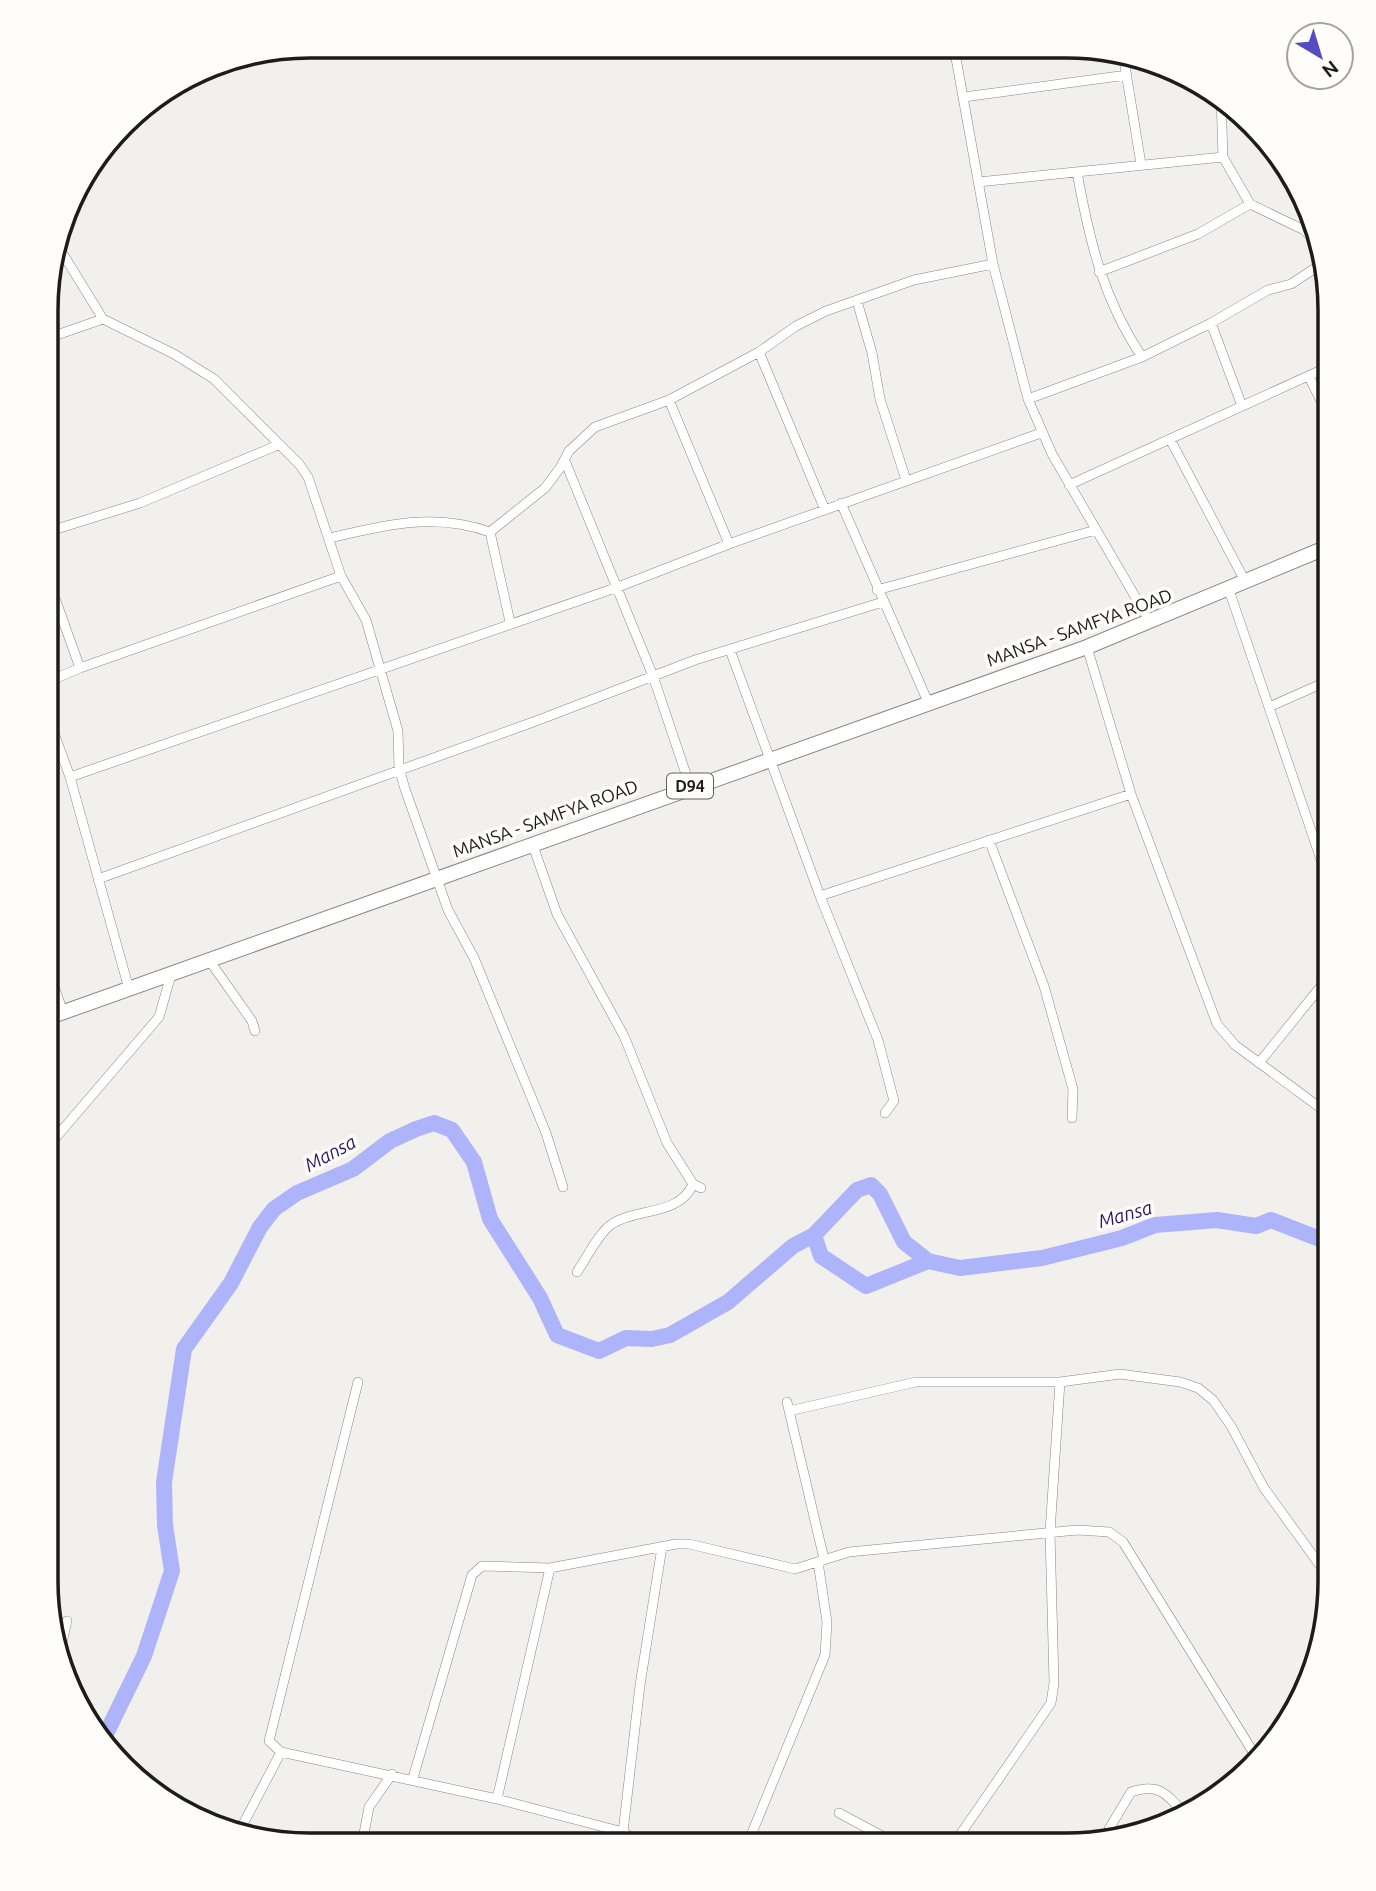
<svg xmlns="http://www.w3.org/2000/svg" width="1376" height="1891" viewBox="0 0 1376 1891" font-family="Ubuntu,sans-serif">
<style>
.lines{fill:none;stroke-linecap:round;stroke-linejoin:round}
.river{stroke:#aeb4f9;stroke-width:16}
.minor-casing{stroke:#888783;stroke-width:10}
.primary-casing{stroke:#888783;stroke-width:16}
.minor{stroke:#fff;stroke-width:9}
.primary{stroke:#fff;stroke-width:14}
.labels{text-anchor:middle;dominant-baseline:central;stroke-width:7;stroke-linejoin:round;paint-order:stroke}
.shield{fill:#fefdf9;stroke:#60605e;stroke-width:2}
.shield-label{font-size:16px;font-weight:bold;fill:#1d1c1b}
.street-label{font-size:18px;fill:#1d1c1b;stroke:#fefdf9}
.water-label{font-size:19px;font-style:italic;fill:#251c69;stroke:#fefdf9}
.rim{fill:none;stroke:#1d1c1b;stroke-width:3.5}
</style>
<rect width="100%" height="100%" fill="#f1f0ec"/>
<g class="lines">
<path class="river" d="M 814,1235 L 821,1256 L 866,1286 L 928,1261
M 102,1742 L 144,1656 L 172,1571 L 165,1525 L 164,1482 L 184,1349 L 231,1283 L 260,1227 L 274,1209 L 297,1193 L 353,1169 L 390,1141 L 416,1129 L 434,1123 L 452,1130 L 474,1162 L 490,1219 L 540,1298 L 557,1335 L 599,1351 L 626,1338 L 652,1339 L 670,1335 L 728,1302 L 793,1246 L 814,1235 L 857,1190 L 871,1185 L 880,1194 L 904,1242 L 928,1261 L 960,1268 L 1042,1258 L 1122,1238 L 1155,1225 L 1217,1220 L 1256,1226 L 1271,1220 L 1330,1243"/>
<g class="minor-casing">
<path id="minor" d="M 954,47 L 993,264 L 1028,399 L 1052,454 L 1150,622
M 1123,54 L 1141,164
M 964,97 L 1127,75
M 1221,97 L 1223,157 L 1250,204 L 1304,230 L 1315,241
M 1077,172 C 1089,239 1103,299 1142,357
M 978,182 L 1223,157
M 58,246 L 103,319 L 174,354 L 214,379 L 299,464 L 308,477 L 341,576 L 366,620 L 398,731 L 399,768 L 405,789 L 448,910 L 474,958 L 546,1133 L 563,1187
M 1099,272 L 1198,234 L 1250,204
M 857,301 L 872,353 L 880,399 L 906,480
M 48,338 L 103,319
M 759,352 L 825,510
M 1309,377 L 1330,419
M 1028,399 L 1142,357 L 1211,323
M 669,400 L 729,544
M 1242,406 L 1211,323 L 1268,290 L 1291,284 L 1320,265
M 1170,439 L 1246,583
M 565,461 L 653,676 L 690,786
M 1069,485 L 1330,366
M 841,503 L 928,702
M 47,532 L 140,503 L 278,445
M 490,532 L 545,488 L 560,468 L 569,451 L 595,427 L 669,400 L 759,352 L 796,326 L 826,311 L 914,280 L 993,264
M 490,532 L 510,622
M 330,538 C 384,525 435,512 490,532
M 877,590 L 1096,530
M 1229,590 L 1330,886
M 1087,647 L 1131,794 L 1217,1024 L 1235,1045 L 1330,1115
M 730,650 L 820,896 L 878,1040 L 894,1101 L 885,1113
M 80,668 L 341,576
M 47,682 L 80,668 L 47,576
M 1269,707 L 1330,680
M 47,714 L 70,777 L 129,989
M 70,777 L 618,587 L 729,544 L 1041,433
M 989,840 L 1044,986 L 1073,1089 L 1072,1118
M 532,843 L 557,914 L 624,1036 L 667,1143 L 693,1184 L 701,1188
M 98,879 L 536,721 L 695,660 L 883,602
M 820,896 L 1131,794
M 209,960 L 252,1021 L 255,1031
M 47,967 L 63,1012
M 1259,1063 L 1330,975
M 46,1149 L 159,1017 L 171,975
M 577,1272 C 586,1259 599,1232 612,1224 C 635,1208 680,1216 693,1184
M 358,1382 L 269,1741 L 281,1752 L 497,1799 L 623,1832 L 642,1844
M 787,1402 L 824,1559
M 789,1411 L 916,1382 L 1060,1382 L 1120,1374 L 1180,1382 L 1198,1388 L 1213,1400 L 1231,1426 L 1264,1488 L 1330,1579
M 61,1647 L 67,1621
M 413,1778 L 472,1575 L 482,1566 L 550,1568 L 676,1544 L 689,1544 L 795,1569 L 849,1552 L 1077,1530 L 1109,1532 L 1123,1542 L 1258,1760
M 497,1799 L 550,1568
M 839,1813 L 899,1845
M 1109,1829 L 1131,1792 C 1160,1782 1168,1795 1186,1816
M 240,1830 L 281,1752
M 623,1832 L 640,1685 L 662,1547
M 362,1844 L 369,1807 L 392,1774
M 747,1845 L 825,1655 L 827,1622 L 818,1562
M 953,1845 L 1051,1703 L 1054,1683 L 1050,1532 L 1060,1382"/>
</g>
<g class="primary-casing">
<path id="primary" d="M 47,1018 L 1087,647 L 1330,546"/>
</g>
<use href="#minor" class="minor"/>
<use href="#primary" class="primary"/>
</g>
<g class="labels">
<rect class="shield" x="667" y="773.5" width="46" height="25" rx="5"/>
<g class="shield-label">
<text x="690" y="786">D94</text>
</g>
<g class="street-label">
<text transform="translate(1079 627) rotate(-20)">MANSA - SAMFYA ROAD</text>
<text transform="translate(545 818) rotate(-20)">MANSA - SAMFYA ROAD</text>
</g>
<g class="water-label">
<text transform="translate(330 1153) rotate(-28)">Mansa</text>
<text transform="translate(1125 1214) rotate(-16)">Mansa</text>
</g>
</g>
<path d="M0 0H1376V1891H0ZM310 58H1066A252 252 0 0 1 1318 310V1581A252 252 0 0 1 1066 1833H310A252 252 0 0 1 58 1581V310A252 252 0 0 1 310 58Z" fill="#fefdf9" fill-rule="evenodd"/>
<path class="rim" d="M310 58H1066A252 252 0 0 1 1318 310V1581A252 252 0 0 1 1066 1833H310A252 252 0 0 1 58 1581V310A252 252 0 0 1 310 58Z"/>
<g transform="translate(1320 56) rotate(142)"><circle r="33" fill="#fefdf9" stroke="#a4a3a0" stroke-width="2"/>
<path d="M0-5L12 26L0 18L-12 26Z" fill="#544cc3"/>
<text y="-10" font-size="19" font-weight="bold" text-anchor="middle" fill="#1d1c1b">N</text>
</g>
</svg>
